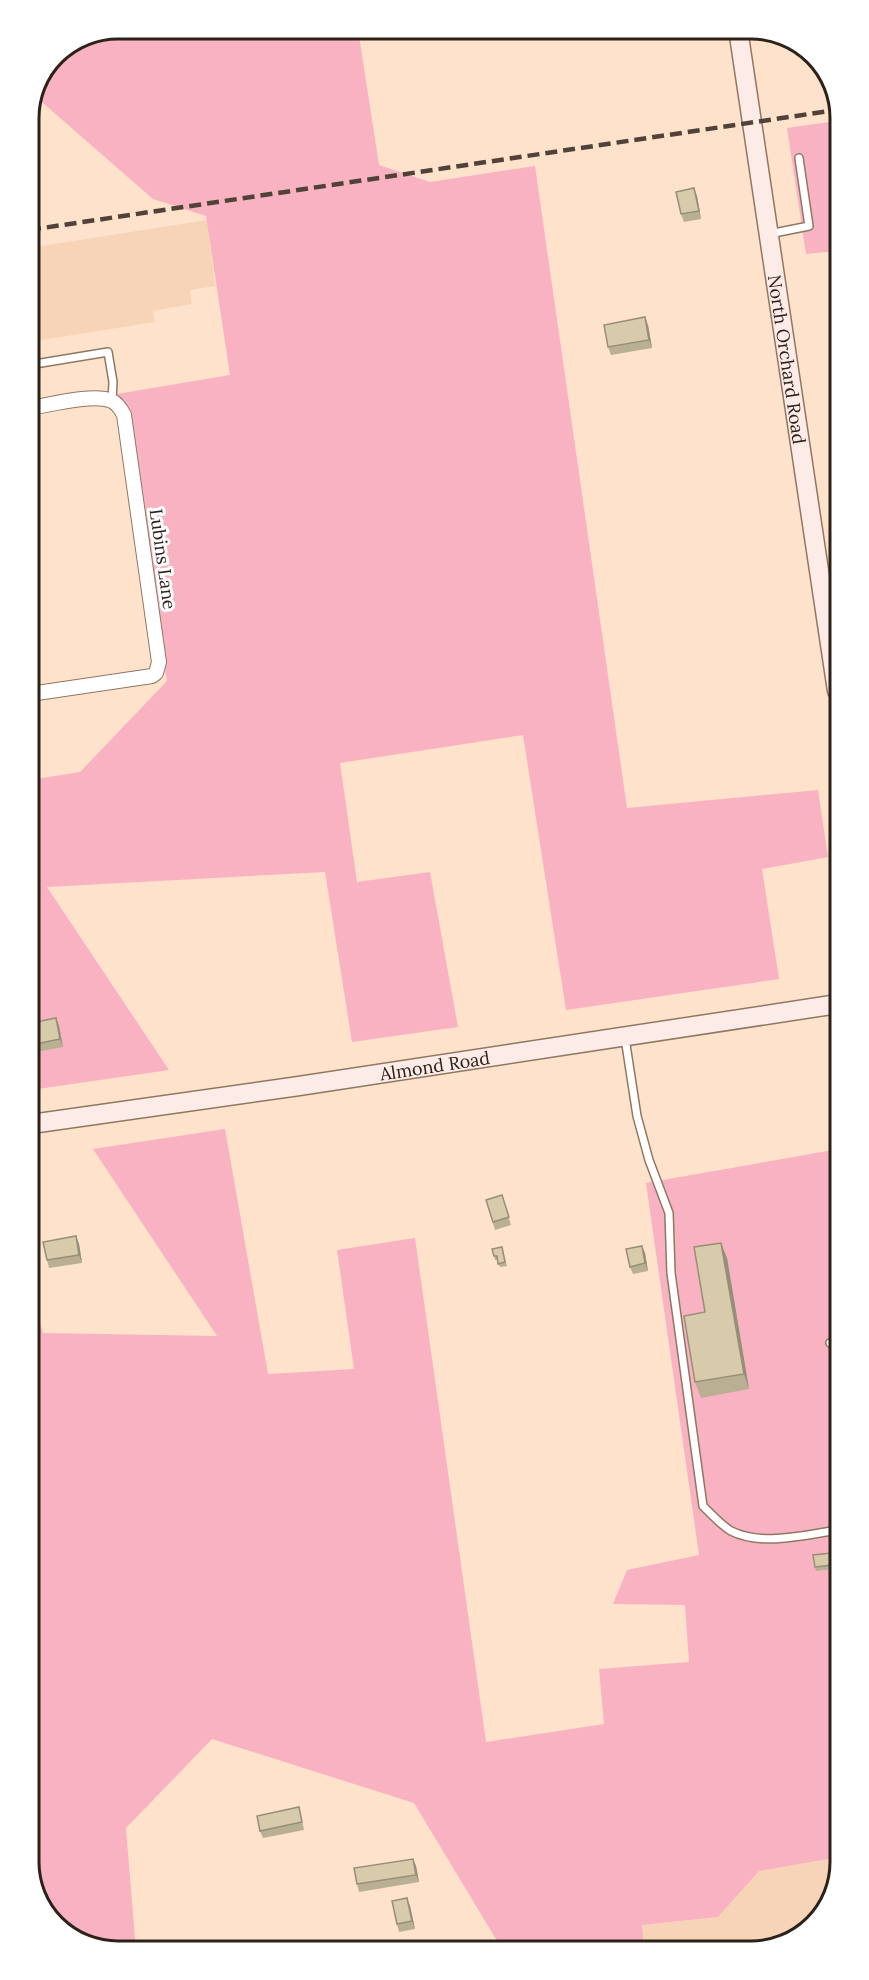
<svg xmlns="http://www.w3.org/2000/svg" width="869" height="1980" viewBox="0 0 869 1980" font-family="Lora,serif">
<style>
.built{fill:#f7d4b8}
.green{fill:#f9b2c1}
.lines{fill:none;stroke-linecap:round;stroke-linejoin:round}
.lane-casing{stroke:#907762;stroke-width:10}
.street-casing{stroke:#907762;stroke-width:16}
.secondary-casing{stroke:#907762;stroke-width:21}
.lane{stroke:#fff;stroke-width:7}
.street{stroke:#fff;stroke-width:14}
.secondary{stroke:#fdebe7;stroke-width:18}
.rail{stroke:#504238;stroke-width:4.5;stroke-dasharray:12 6;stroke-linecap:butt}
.wall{fill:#b9af93}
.shaded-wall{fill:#968e78}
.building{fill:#d7cbab;stroke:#968e78;stroke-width:1.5}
.labels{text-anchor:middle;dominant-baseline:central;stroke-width:6;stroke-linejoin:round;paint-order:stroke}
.street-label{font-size:18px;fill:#2d221a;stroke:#fff}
.rim{fill:none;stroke:#2d221a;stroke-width:3}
</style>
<rect width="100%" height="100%" fill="#ffe2cb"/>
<path class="built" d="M 207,220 L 215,286 L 190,290 L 192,304 L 153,311 L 155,322 L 29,342 L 29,248 Z
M 840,1857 L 825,1912 L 780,1947 L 644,1948 L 642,1925 L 718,1917 L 758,1871 Z"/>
<path class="green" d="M 118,29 L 358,29 L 379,165 L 430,182 L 535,166 L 627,808 L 818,790 L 828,857 L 762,869 L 779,979 L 566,1010 L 523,735 L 340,763 L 357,882 L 430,872 L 458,1027 L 352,1042 L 325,872 L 47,887 L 169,1070 L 31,1090 L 30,780 L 80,772 L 167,681 L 117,394 L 230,375 L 206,216 L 153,199 L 36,97 L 55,55 Z
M 836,121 L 836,251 L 806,254 L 787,128 Z
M 225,1129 L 268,1374 L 354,1369 L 337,1250 L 415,1238 L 486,1742 L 604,1724 L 599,1669 L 689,1662 L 685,1605 L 613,1604 L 627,1570 L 699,1555 L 646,1183 L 839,1149 L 840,1857 L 759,1871 L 718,1917 L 642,1925 L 644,1948 L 502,1949 L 414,1803 L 212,1739 L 126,1828 L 136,1951 L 112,1951 L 63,1933 L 33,1891 L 32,1297 L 43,1333 L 217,1336 L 93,1149 Z"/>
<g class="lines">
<g class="lane-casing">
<path id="lane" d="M 769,234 L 809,226 L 799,158
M 29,365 L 108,352 L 113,382 L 112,401
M 625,1038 L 637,1116 L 649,1160 L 669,1213 L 671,1273 L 703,1506 C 711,1514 721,1525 731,1531 C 763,1547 806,1534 840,1530
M 830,1343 L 839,1341"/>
</g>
<g class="street-casing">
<path id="street" d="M 29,408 C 50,405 93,393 112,401 C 118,404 121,409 124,415 L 159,662 L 156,673 L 152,676 L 30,694"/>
</g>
<g class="secondary-casing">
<g id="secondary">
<path id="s1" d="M 738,29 L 837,691"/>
<path id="s2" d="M 31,1124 L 299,1086 L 838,1004"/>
</g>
</g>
<use href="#lane" class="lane"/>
<use href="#street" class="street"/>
<use href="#secondary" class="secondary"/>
<path class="rail" d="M 29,230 L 836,110"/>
</g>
<path class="wall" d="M 697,196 L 701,219 L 684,222 L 681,214 Z
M 648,325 L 652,348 L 611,355 L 608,347 Z
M 30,725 L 33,725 L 36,732 L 39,751 L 30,752 Z
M 56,1018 L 59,1026 L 63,1047 L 31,1053 L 31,1023 Z
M 502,1195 L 511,1225 L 495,1230 L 486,1200 Z
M 76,1236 L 79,1244 L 82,1263 L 49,1268 L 47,1260 Z
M 503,1251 L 507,1266 L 500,1267 L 497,1260 L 495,1260 L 494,1256 Z
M 645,1253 L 648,1271 L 633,1274 L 630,1267 Z
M 727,1258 L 749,1389 L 701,1398 L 695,1382 L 705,1312 Z
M 831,1553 L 834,1569 L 816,1571 L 815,1567 Z
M 301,1815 L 304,1830 L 263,1838 L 260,1831 Z
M 413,1859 L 416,1866 L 419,1882 L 359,1892 L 357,1884 Z
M 410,1906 L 415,1929 L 399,1932 L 397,1924 Z"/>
<path class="shaded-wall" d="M 694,188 L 697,196 L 701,219 L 699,211 Z
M 645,317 L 648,325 L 652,348 L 649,340 Z
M 33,725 L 36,732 L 39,751 L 36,743 Z
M 56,1018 L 59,1026 L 63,1047 L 60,1039 Z
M 76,1236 L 79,1244 L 82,1263 L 79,1255 Z
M 721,1243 L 727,1258 L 749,1389 L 744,1374 Z
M 642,1246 L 645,1253 L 648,1271 L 645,1263 Z
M 413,1859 L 416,1866 L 419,1882 L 416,1875 Z
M 407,1898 L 410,1906 L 415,1929 L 412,1921 Z"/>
<path class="building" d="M 694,188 L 699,211 L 681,214 L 676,192 Z
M 645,317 L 649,340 L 608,347 L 604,325 Z
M 30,725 L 33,725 L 36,743 L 30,744 Z
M 56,1018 L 60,1039 L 31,1045 L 31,1023 Z
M 502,1195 L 509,1217 L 493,1222 L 486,1200 Z
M 76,1236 L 79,1255 L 47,1260 L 43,1242 Z
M 721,1243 L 744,1374 L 695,1382 L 684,1316 L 705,1312 L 694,1247 Z
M 642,1246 L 645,1263 L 630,1267 L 626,1249 Z
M 502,1247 L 505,1262 L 498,1264 L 497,1256 L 494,1256 L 492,1249 Z
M 831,1553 L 832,1565 L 815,1567 L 813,1555 Z
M 299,1807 L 302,1822 L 260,1831 L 257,1816 Z
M 413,1859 L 416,1875 L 357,1884 L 354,1868 Z
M 407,1898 L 412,1921 L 397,1924 L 392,1901 Z
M 274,1942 L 275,1950 L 261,1950 L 259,1944 Z
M 421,1942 L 422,1949 L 403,1949 L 403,1945 Z"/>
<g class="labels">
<g class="street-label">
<text stroke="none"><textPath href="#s1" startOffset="334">North Orchard Road</textPath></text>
<text transform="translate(163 559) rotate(82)">Lubins Lane</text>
<text stroke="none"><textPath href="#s2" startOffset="408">Almond Road</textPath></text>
</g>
</g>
<path d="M0 0H869V1980H0ZM118 39H751A79 79 0 0 1 830 118V1862A79 79 0 0 1 751 1941H118A79 79 0 0 1 39 1862V118A79 79 0 0 1 118 39Z" fill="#fff" fill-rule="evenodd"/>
<path class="rim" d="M118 39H751A79 79 0 0 1 830 118V1862A79 79 0 0 1 751 1941H118A79 79 0 0 1 39 1862V118A79 79 0 0 1 118 39Z"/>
</svg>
